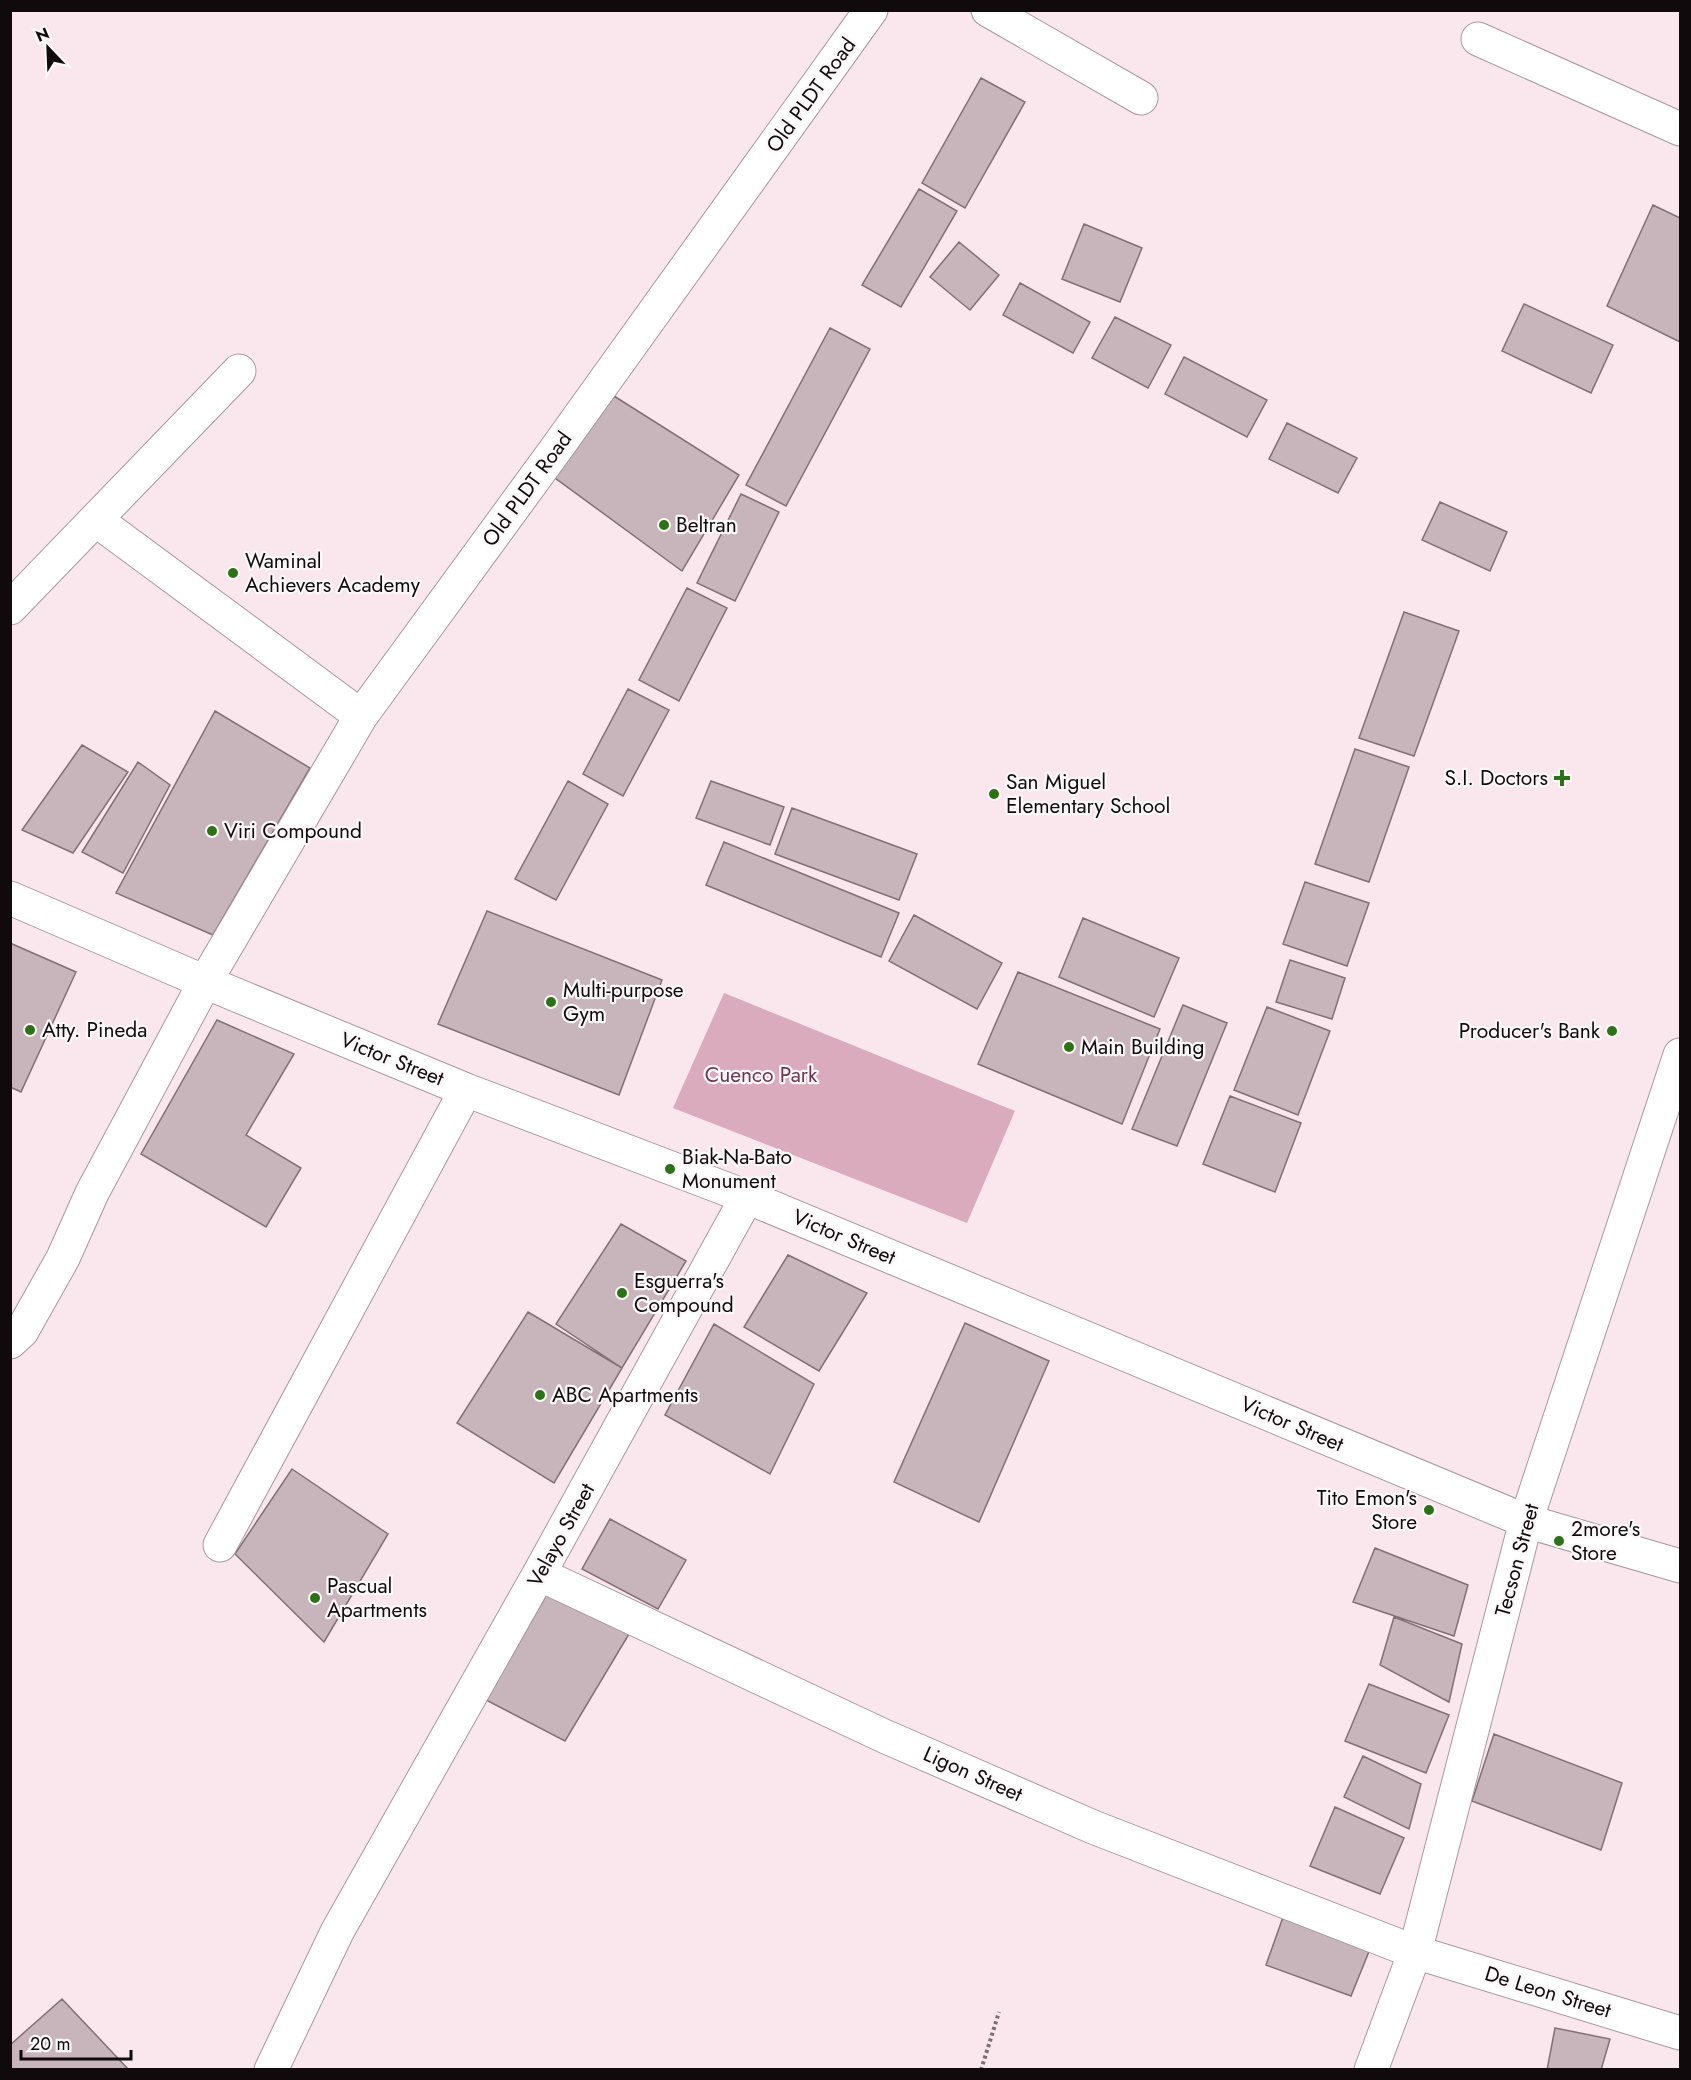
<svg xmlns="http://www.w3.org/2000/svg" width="1691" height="2080" viewBox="0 0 1691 2080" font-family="Jost,sans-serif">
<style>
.green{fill:#d9abbd}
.building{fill:#c8b4bb;stroke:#827077;stroke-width:1.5}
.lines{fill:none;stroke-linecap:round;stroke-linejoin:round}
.minor-casing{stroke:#aa979f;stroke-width:35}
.major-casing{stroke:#aa979f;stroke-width:35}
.path{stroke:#7c6f74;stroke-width:4;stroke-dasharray:3 3;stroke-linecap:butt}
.minor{stroke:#fff;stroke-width:33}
.major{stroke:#fff;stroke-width:33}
.poi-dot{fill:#2b7316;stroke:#fcf8f9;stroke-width:2}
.labels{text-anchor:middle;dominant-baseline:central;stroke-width:4.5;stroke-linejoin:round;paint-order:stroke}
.street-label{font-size:21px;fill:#110a0d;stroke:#fcf8f9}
.poi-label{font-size:21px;fill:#110a0d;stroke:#fcf8f9;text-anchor:start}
.park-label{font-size:21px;fill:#6f344f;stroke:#fcf8f9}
</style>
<rect width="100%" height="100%" fill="#fae6ed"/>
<path class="green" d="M 724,993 L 1015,1111 L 967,1223 L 673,1108 Z"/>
<path class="building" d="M 981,78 L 1025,102 L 965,208 L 922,183 Z
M 919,189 L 957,211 L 901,307 L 862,285 Z
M 1653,205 L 1680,218 L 1680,342 L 1607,306 Z
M 1084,224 L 1142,248 L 1120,302 L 1062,279 Z
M 959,242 L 999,275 L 970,310 L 930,277 Z
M 1020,283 L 1090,322 L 1073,353 L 1003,315 Z
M 1524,304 L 1613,345 L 1591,393 L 1502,351 Z
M 1115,317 L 1171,345 L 1148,388 L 1092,358 Z
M 830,328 L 870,349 L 786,506 L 746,485 Z
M 1184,357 L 1267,400 L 1247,437 L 1165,394 Z
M 614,396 L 739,475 L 682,571 L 555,478 Z
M 1287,423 L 1357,458 L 1338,493 L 1269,459 Z
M 741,494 L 779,512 L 735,601 L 697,583 Z
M 1440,502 L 1507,532 L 1490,571 L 1422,540 Z
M 687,588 L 727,608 L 679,701 L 639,680 Z
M 1404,612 L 1459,631 L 1414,756 L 1359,738 Z
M 628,689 L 669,710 L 623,796 L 583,774 Z
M 215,711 L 310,768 L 213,935 L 116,893 Z
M 82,745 L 128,772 L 73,853 L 22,830 Z
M 1355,749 L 1409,767 L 1369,882 L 1315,864 Z
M 138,762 L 170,785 L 123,873 L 82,852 Z
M 568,781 L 608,804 L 556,900 L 515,879 Z
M 711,781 L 784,807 L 770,845 L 696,818 Z
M 792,808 L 917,854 L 899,900 L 775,854 Z
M 724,842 L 899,913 L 881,957 L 706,885 Z
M 1305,882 L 1369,903 L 1347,966 L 1283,944 Z
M 487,911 L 662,980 L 619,1095 L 438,1024 Z
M 914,915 L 1002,963 L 977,1009 L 889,961 Z
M 1083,918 L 1179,958 L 1154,1017 L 1059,977 Z
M 10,943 L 76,972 L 21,1092 L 10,1087 Z
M 1290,960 L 1345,978 L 1332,1019 L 1276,1002 Z
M 1018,972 L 1160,1029 L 1122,1124 L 978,1064 Z
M 1183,1005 L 1227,1023 L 1177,1146 L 1132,1129 Z
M 1267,1007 L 1330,1031 L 1298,1115 L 1234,1090 Z
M 217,1020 L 294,1054 L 246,1135 L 301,1168 L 266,1227 L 141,1154 Z
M 1230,1096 L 1301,1123 L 1275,1192 L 1203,1164 Z
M 621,1224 L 686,1261 L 622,1368 L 556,1324 Z
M 788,1255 L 867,1293 L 819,1371 L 744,1327 Z
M 528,1312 L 622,1368 L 554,1483 L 457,1423 Z
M 965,1323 L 1049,1361 L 979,1522 L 894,1482 Z
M 714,1324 L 814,1384 L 770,1474 L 665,1415 Z
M 292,1469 L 388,1534 L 324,1642 L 235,1554 Z
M 610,1519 L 686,1560 L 658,1609 L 582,1569 Z
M 1375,1548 L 1468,1585 L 1454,1636 L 1353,1602 Z
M 547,1594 L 629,1634 L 565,1741 L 486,1700 Z
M 1394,1617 L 1462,1644 L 1449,1702 L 1380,1665 Z
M 1369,1684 L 1449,1715 L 1426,1773 L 1345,1741 Z
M 1494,1734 L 1622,1783 L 1601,1850 L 1472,1801 Z
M 1363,1756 L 1421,1784 L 1409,1829 L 1344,1797 Z
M 1335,1807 L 1404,1838 L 1380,1894 L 1310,1866 Z
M 1288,1903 L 1372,1944 L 1351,1996 L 1266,1965 Z
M 62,1999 L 129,2070 L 10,2070 L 10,2045 Z
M 1555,2028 L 1610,2039 L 1601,2070 L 1547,2070 Z"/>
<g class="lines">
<g class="minor-casing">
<path id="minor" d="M 988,10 L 1141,98
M 1478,39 L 1680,129
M 96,520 L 361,716
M 10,608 L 239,371
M 10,898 L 205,982 L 466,1090 L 747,1197 L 1526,1521 L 1680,1566
M 10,1342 L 22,1331 L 63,1258 L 92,1193 L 205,982 L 361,716 L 556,449 L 871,10
M 220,1545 L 466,1090
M 539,1574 L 884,1736 L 1093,1827 L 1415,1952 L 1371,2070
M 271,2070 L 337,1932 L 539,1574 L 747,1197"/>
</g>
<g class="major-casing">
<path id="major" d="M 1680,1055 L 1526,1521 L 1415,1952 L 1680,2033"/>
</g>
<path class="path" d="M 981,2070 L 999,2012"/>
<use href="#minor" class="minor"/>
<use href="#major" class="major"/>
</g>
<g class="poi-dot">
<circle cx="664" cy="525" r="6"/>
<circle cx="233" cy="573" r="6"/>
<path d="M1559 769h6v6h6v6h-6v6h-6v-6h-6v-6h6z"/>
<circle cx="994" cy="794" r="6"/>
<circle cx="212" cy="831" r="6"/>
<circle cx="551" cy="1002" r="6"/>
<circle cx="30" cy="1030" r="6"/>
<circle cx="1612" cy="1031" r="6"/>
<circle cx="1069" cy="1047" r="6"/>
<circle cx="670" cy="1169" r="6"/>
<circle cx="622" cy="1293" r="6"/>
<circle cx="540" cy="1395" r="6"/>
<circle cx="1429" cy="1510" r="6"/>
<circle cx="1559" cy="1541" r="6"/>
<circle cx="315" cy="1598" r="6"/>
</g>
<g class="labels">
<g class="street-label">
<text transform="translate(811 95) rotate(-54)">Old PLDT Road</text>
<text transform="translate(527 489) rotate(-54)">Old PLDT Road</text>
<text transform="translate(392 1059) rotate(22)">Victor Street</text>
<text transform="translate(844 1237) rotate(23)">Victor Street</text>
<text transform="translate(1292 1424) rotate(23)">Victor Street</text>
<text transform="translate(561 1535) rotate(-61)">Velayo Street</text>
<text transform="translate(1517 1560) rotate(-75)">Tecson Street</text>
<text transform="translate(973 1774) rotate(24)">Ligon Street</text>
<text transform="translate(1548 1992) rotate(17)">De Leon Street</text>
</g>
<g class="poi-label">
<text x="676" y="525">Beltran</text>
<text x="245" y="561">Waminal<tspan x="245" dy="24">Achievers Academy</tspan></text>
<text x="1548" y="778" text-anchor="end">S.I. Doctors</text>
<text x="1006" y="782">San Miguel<tspan x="1006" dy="24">Elementary School</tspan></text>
<text x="224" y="831">Viri Compound</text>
<text x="563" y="990">Multi-purpose<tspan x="563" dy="24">Gym</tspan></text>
<text x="42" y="1030">Atty. Pineda</text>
<text x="1600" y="1031" text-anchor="end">Producer's Bank</text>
<text x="1081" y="1047">Main Building</text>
<text x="682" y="1157">Biak-Na-Bato<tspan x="682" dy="24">Monument</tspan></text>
<text x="634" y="1281">Esguerra's<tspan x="634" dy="24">Compound</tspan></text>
<text x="552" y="1395">ABC Apartments</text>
<text x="1417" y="1498" text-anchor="end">Tito Emon's<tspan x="1417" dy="24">Store</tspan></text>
<text x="1571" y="1529">2more's<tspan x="1571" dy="24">Store</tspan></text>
<text x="327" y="1586">Pascual<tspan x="327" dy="24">Apartments</tspan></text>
</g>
<g class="park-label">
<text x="761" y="1075">Cuenco Park</text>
</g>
</g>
<rect width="1691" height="2080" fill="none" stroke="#110a0d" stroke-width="24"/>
<g transform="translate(48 48) rotate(337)" stroke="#fcf8f9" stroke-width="4.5" paint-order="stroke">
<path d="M0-4.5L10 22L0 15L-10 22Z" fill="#110a0d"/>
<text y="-9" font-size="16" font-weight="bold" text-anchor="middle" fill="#110a0d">N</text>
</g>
<path d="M21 2050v9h110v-9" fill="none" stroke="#110a0d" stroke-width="3"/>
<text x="30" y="2050" font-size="18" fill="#110a0d" stroke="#fcf8f9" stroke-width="4.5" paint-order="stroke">20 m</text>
</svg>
